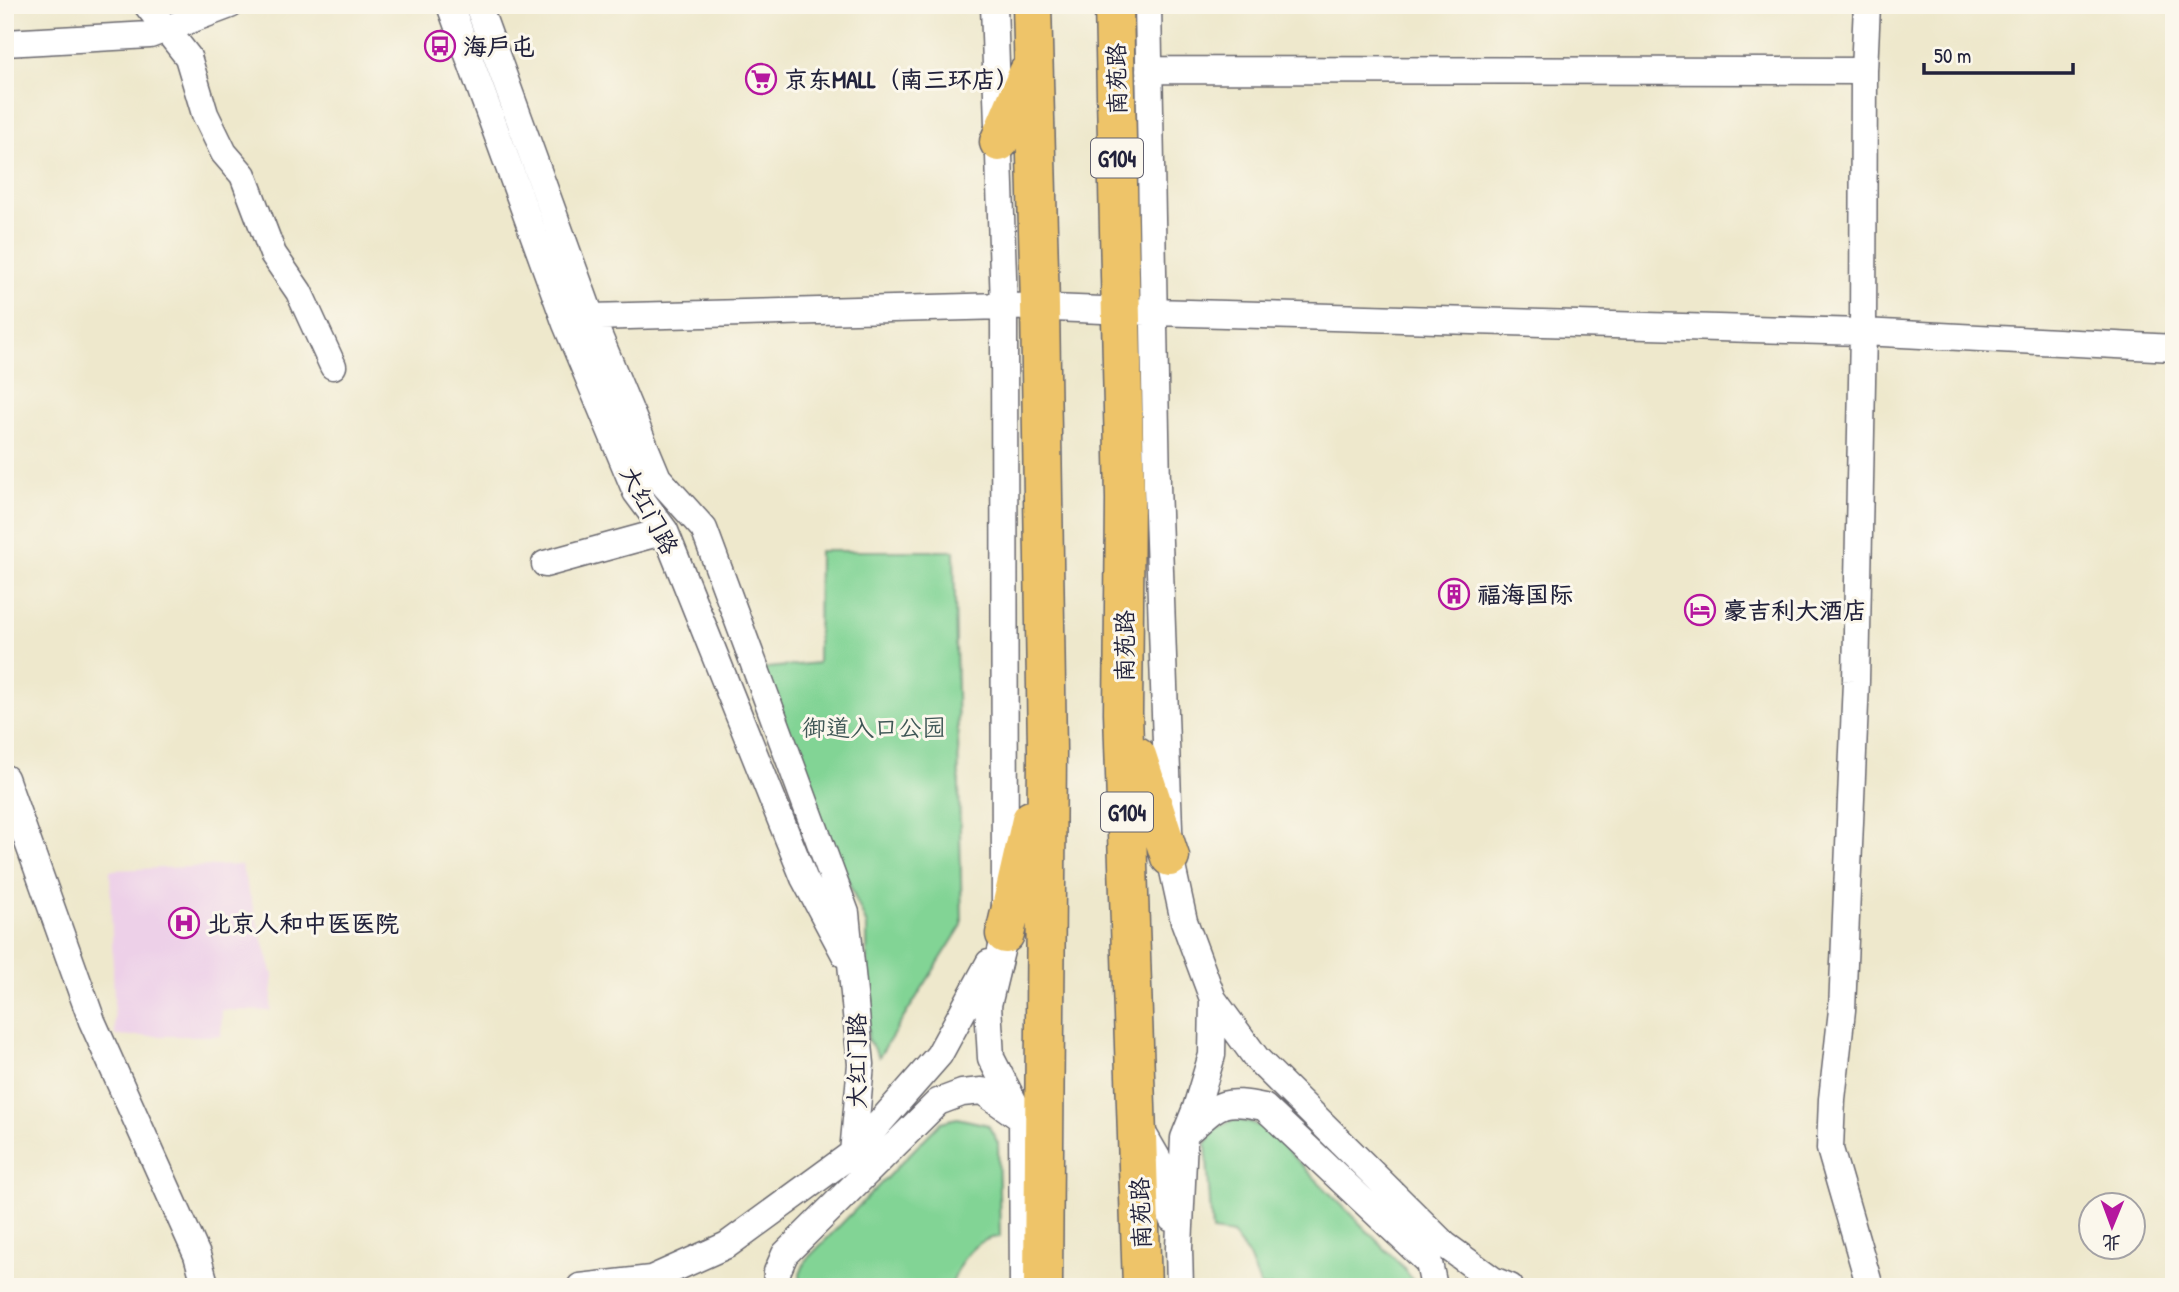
<svg xmlns="http://www.w3.org/2000/svg" width="2179" height="1292" viewBox="0 0 2179 1292" font-family="'Patrick Hand','LXGW WenKai TC',sans-serif">
<style>
.built{fill:#edd0e8}
.green{fill:#82d495;stroke:#527b68;stroke-width:2}
.lines{fill:none;stroke-linecap:round;stroke-linejoin:round}
.minor-casing{stroke:#69676e;stroke-width:29}
.highway-casing{stroke:#69676e;stroke-width:41}
.minor{stroke:#fff;stroke-width:26}
.highway{stroke:#eec469;stroke-width:38}
.labels{text-anchor:middle;dominant-baseline:central;stroke-width:6;stroke-linejoin:round;paint-order:stroke}
.shield{fill:#fbf7ec;stroke:#636270;stroke-width:2}
.shield-label{font-size:23px;font-weight:bold;fill:#22223b}
.poi-label{font-size:24px;font-weight:bold;fill:#22223b;stroke:#fbf7ec;text-anchor:start}
.street-label{font-size:24px;fill:#22223b;stroke:#fbf7ec}
.park-label{font-size:24px;fill:#3f5756;stroke:#fbf7ec}
</style>
<rect width="100%" height="100%" fill="#fbf7ec"/>
<filter id="ink" filterUnits="userSpaceOnUse"><feTurbulence type="fractalNoise" baseFrequency=".0143" numOctaves="2"/><feDisplacementMap in="SourceGraphic" scale="14" xChannelSelector="R" yChannelSelector="G"/><feConvolveMatrix kernelMatrix="1 2 1 2 8 2 1 2 1" color-interpolation-filters="sRGB"/></filter>
<filter id="wash" filterUnits="userSpaceOnUse"><feTurbulence type="fractalNoise" baseFrequency=".00686" numOctaves="4" result="noise"/><feDisplacementMap in="SourceGraphic" scale="28" xChannelSelector="R" yChannelSelector="G"/><feGaussianBlur stdDeviation="1.57" result="paint"/><feColorMatrix in="noise" values="0 0 0 0 0 0 0 0 0 0 0 0 0 0 0 0 0 1.4 0 .05"/><feComposite in="paint" operator="in"/></filter>
<g filter="url(#wash)">
<rect width="100%" height="100%" fill="#eee8cc"/>
<path class="built" d="M 241,865 L 273,975 L 271,1011 L 222,1010 L 221,1036 L 115,1036 L 110,870 Z"/>
<path class="green" d="M 819,551 L 954,551 L 962,925 L 879,1057 L 868,1040 L 867,925 L 756,669 L 818,663 Z
M 957,1118 L 988,1125 L 998,1143 L 1000,1237 C 973,1238 958,1263 951,1287 L 801,1287 L 800,1274 L 806,1260 L 941,1122 Z
M 1233,1120 L 1250,1122 L 1267,1130 L 1404,1268 L 1417,1287 L 1261,1287 L 1249,1257 L 1232,1234 L 1212,1231 L 1206,1144 L 1216,1128 Z"/>
</g>
<g filter="url(#ink)">
<g class="lines">
<g class="minor-casing">
<path id="minor" d="M 147,5 L 188,57 L 205,114 L 224,153 L 243,175 L 273,254 L 299,292 L 333,366
M 450,5 L 566,324 L 636,492 L 665,531 L 804,878 L 845,955
M 478,5 L 591,317 L 658,478 L 704,529 L 846,913 L 861,1064 L 853,1153
M 994,5 L 1004,306 L 1005,934 L 988,1005 L 991,1058 L 1022,1118 L 1023,1287
M 1148,5 L 1157,485 L 1170,857 L 1184,921 L 1213,999 L 1257,1059 L 1445,1245 L 1493,1280 L 1510,1287
M 1867,5 L 1864,71 L 1863,332 L 1856,681 L 1842,1010 L 1832,1099 L 1830,1149 L 1870,1287
M 5,43 L 150,35 L 230,5
M 1149,70 L 1864,71
M 566,324 L 591,317 L 1004,306 L 1153,312 L 1863,332 L 2174,348
M 545,564 L 665,531
M 5,778 L 92,1021 L 197,1255 L 206,1287
M 1140,1128 L 1158,1159 L 1172,1219
M 1186,1133 C 1220,1104 1219,1098 1264,1107 L 1429,1263 L 1434,1287
M 580,1287 L 651,1279 L 727,1245 L 853,1153 L 939,1055 L 989,963
M 776,1287 L 777,1272 L 785,1254 L 938,1102 L 962,1093 L 982,1091 L 1019,1117
M 1180,1287 L 1179,1248 L 1184,1138 L 1196,1108 L 1212,1055 L 1213,999"/>
</g>
<g class="highway-casing">
<path id="highway" d="M 1032,5 L 1040,306 L 1047,750 L 1043,1287
M 1114,5 L 1125,499 L 1123,713 L 1142,1287
M 999,142 L 1028,73
M 1137,756 L 1170,857
M 1005,934 L 1031,820"/>
</g>
<use href="#minor" class="minor"/>
<use href="#highway" class="highway"/>
</g>
</g>
<defs>
<g id="bus-ring" transform="scale(1.575)"><circle r="9.5" fill="#fbf7ec" stroke="#b5179e" stroke-width="1.5"/><path d="M-5-6H5V4H4V6H2V4H-2V6H-4V4H-5ZM-3.5-4V0h7V-4ZM-3.5 1.2v1.5H-2V1.2ZM2 1.2v1.5H3.5V1.2Z" fill="#b5179e"/></g>
<g id="supermarket-ring" transform="scale(1.575)"><circle r="9.5" fill="#fbf7ec" stroke="#b5179e" stroke-width="1.5"/><path d="M-6-5.5h2.5l.6 2H6L4.5 2H-2.5L-4.4-4H-6ZM-1.5 3.2a1.3 1.3 0 1 0 .1 0ZM3 3.2a1.3 1.3 0 1 0 .1 0Z" fill="#b5179e"/></g>
<g id="building-ring" transform="scale(1.575)"><circle r="9.5" fill="#fbf7ec" stroke="#b5179e" stroke-width="1.5"/><path d="M-4-6H4V6H1V3H-1V6H-4ZM-2.5-4.3h1.7v1.8h-1.7ZM.8-4.3h1.7v1.8H.8ZM-2.5-1h1.7V.8h-1.7ZM.8-1h1.7V.8H.8Z" fill="#b5179e"/></g>
<g id="hotel-ring" transform="scale(1.575)"><circle r="9.5" fill="#fbf7ec" stroke="#b5179e" stroke-width="1.5"/><path d="M-6-4.5h1.5V1H6V5H4.5V3h-9V5H-6ZM-4 0a1.8 1.8 0 1 1 3.6 0ZM.5 0V-2.5h3Q6-2.5 6 0Z" fill="#b5179e"/></g>
<g id="hospital-ring" transform="scale(1.575)"><circle r="9.5" fill="#fbf7ec" stroke="#b5179e" stroke-width="1.5"/><path d="M-5-5h3v3.5h4V-5h3V5h-3V1.5h-4V5h-3Z" fill="#b5179e"/></g>
</defs>
<g fill-rule="evenodd">
<use href="#bus-ring" x="440" y="46"/>
<use href="#supermarket-ring" x="761" y="79"/>
<use href="#building-ring" x="1454" y="594"/>
<use href="#hotel-ring" x="1700" y="610"/>
<use href="#hospital-ring" x="184" y="923"/>
</g>
<g class="labels">
<g class="shield">
<rect x="1091" y="138.5" width="52" height="39" rx="5"/>
<rect x="1101" y="792.5" width="52" height="39" rx="5"/>
</g>
<g class="shield-label">
<text x="1117" y="158">G104</text>
<text x="1127" y="812">G104</text>
</g>
<g class="poi-label">
<text x="463" y="46">海户屯</text>
<text x="784" y="79">京东MALL（南三环店）</text>
<text x="1477" y="594">福海国际</text>
<text x="1723" y="610">豪吉利大酒店</text>
<text x="207" y="923">北京人和中医医院</text>
</g>
<g class="street-label">
<text transform="translate(1116 79) rotate(-91)">南苑路</text>
<text transform="translate(650 510) rotate(62)">大红门路</text>
<text transform="translate(1124 646) rotate(-90)">南苑路</text>
<text transform="translate(856 1061) rotate(-90)">大红门路</text>
<text transform="translate(1140 1213) rotate(-92)">南苑路</text>
</g>
<g class="park-label">
<text x="874" y="727">御道入口公园</text>
</g>
</g>
<rect width="2179" height="1292" fill="none" stroke="#fbf7ec" stroke-width="28"/>
<g transform="translate(2112 1226) rotate(181)"><circle r="33" fill="#fbf7ec" stroke="#a4a2a5" stroke-width="2"/>
<path d="M0-5L12 26L0 18L-12 26Z" fill="#b5179e"/>
<text y="-10" font-size="19" font-weight="bold" text-anchor="middle" fill="#22223b">北</text>
</g>
<path d="M1924 63v10h149v-10" fill="none" stroke="#22223b" stroke-width="3.5"/>
<text x="1934" y="63" font-size="21" fill="#22223b" stroke="#fbf7ec" stroke-width="5" paint-order="stroke">50 m</text>
</svg>
